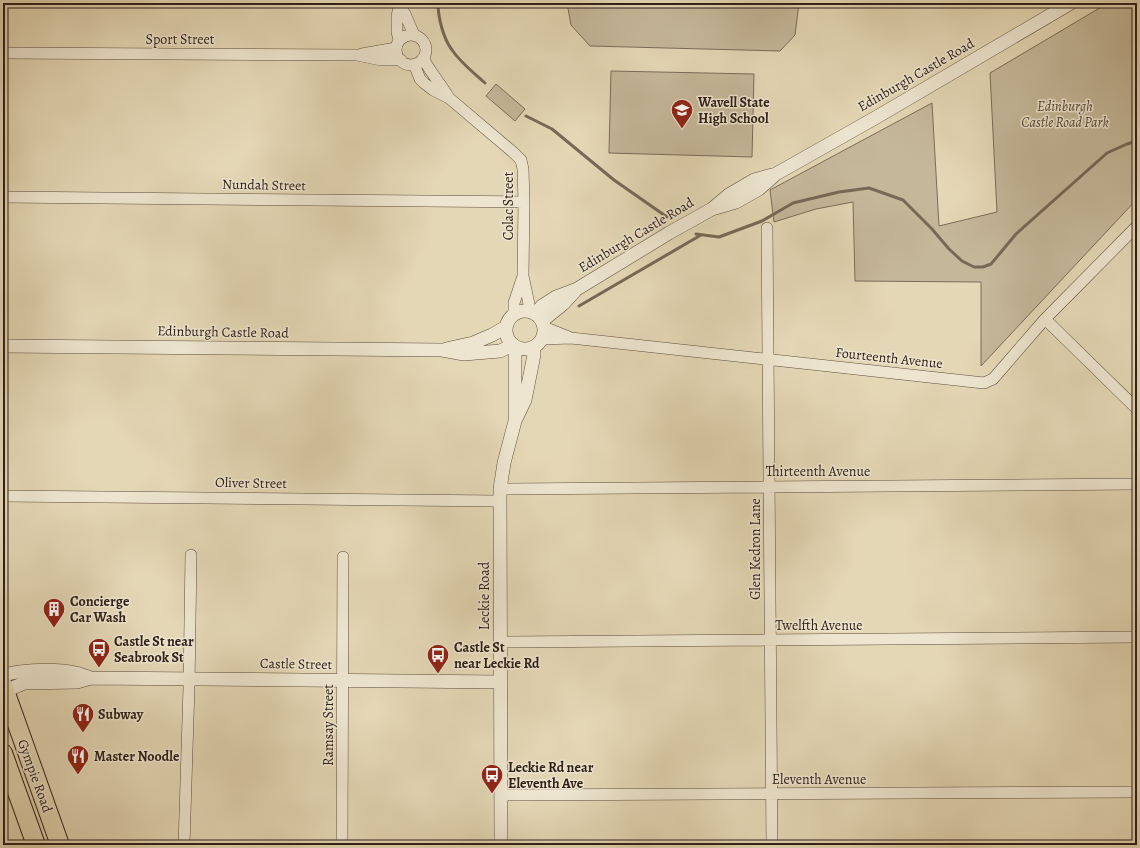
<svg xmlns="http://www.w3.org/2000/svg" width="1140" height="848" viewBox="0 0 1140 848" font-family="Alegreya,serif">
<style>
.green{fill:#c5b89a;stroke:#7a6c59}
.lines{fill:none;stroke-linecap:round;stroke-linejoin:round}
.stream{stroke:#776956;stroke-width:3}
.minor-casing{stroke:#5d4e3f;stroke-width:12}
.tertiary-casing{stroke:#5d4e3f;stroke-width:14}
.trunk-casing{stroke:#302018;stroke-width:20}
.minor{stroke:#ede5cf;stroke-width:11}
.tertiary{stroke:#ede5cf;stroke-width:13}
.trunk{stroke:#e4d7b5;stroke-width:18}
.labels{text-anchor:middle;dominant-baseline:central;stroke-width:3;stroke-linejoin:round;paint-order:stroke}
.street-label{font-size:14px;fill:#302018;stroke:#ede5cf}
.poi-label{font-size:14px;font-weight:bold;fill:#302018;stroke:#ede5cf;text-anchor:start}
.park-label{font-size:14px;font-style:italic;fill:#554638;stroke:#ede5cf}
</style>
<rect width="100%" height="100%" fill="#e4d7b5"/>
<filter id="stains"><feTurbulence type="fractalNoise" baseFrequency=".005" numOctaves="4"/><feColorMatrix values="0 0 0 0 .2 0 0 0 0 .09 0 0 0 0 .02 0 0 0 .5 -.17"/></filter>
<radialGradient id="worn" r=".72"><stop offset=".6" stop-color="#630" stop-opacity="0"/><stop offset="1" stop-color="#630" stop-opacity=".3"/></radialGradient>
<path class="green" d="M 567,3 L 799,3 L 795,35 L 780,51 L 590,46 L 571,25 Z
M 1108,3 L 1137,3 L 1137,199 L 981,366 L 981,282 L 855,281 L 853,202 L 816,209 L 774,222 L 770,190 L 932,103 L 939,226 L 997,212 L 990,73 Z
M 611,71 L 754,74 L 752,157 L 609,153 Z
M 496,84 L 525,109 L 515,121 L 486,96 Z"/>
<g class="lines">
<path class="stream" d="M 438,3 C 438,17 443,38 452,50 C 461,63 474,73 485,83
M 526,116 L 552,129 L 614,180 L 667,217
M 696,234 L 719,237 L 762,221 L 793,203 L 839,192 L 869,188 L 903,200 L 932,229 L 949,249 L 962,261 L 974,267 L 983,267 L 991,264 L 1016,234 L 1107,153 L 1127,144 L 1137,141
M 579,306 L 701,235"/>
<g class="minor-casing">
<path id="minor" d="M 400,7 L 405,14 L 414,35
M396 50a15 15 0 1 1 30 0a15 15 0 1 1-30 0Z
M 399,40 L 397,32 L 397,16 L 400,3
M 3,53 L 357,55 L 381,60 L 401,60
M 362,54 L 396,48
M 423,58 C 430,72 441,84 449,98
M 414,64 L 420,79 L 424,83 L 433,90 L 449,98 L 514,153 L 521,160 L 523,169 L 524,202 L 523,276 L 529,304 L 529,312
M 3,197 L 524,202
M 767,228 L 772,845
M 514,315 L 514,303 L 523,276
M 1045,319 L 1137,409
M 544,327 L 569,337
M 542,339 L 571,338 L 984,383 L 993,379 L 1045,319 L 1137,226
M 500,489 L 1137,484
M 3,496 L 499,501
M 500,642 L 1137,637
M 501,795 L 1137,792
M 184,845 L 189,687 L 191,555
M 342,845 L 343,557"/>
</g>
<g class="tertiary-casing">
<path id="tertiary" d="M 712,209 L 736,202 L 759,189 L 776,174 L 875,118 L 1071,3
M506 330a19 19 0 1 1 38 0a19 19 0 1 1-38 0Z
M 535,314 L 542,306 L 556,297 L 577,289 L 669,233 L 712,209 L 730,194 L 754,180 L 772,175
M 542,321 L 563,304 L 575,291
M 3,346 L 442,350 L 464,354 L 500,351 L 513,345
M 446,349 L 473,343 L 492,335 L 506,327
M 515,418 L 515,356 L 516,347
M 3,676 C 18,669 59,669 76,673 C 81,674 86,676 91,678
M 3,692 L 24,683 L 77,682 L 91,678 L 500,682
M 501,845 L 500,489 L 504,463 L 515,421 L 525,400 L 534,355 L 534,347"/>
</g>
<g class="trunk-casing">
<path id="trunk" d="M 3,685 L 60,845
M 3,753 L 36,845"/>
</g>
<use href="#minor" class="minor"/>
<use href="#tertiary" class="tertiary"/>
<use href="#trunk" class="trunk"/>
</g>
<defs>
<g id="school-pin" transform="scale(1.15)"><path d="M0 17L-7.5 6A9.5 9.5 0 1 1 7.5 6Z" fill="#8f2418" stroke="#ede5cf"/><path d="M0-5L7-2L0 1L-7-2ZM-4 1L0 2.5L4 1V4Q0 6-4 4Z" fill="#fff"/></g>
<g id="building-pin" transform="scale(1.15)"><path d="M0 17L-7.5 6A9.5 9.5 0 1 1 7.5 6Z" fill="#8f2418" stroke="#ede5cf"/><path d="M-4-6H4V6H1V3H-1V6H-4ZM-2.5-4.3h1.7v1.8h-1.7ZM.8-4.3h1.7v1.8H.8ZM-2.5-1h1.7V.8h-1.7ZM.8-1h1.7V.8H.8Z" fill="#fff"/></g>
<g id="bus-pin" transform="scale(1.15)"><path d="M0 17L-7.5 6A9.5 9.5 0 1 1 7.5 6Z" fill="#8f2418" stroke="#ede5cf"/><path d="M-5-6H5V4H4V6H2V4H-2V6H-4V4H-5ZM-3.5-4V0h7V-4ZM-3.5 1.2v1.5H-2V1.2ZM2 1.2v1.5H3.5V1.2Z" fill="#fff"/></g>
<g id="restaurant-pin" transform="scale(1.15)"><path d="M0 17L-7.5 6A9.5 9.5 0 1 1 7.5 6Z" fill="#8f2418" stroke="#ede5cf"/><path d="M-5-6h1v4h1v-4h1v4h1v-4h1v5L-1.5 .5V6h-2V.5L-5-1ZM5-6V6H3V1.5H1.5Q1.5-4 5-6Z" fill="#fff"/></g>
</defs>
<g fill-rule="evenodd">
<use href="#school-pin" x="682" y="110"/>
<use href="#building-pin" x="54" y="609"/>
<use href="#bus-pin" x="99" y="649"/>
<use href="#bus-pin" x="438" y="655"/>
<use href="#restaurant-pin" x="83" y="714"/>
<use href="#restaurant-pin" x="78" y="756"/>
<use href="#bus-pin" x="492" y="775"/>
</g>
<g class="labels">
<g class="street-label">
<text x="180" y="39">Sport Street</text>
<text transform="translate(916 75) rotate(-30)">Edinburgh Castle Road</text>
<text transform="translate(264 185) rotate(1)">Nundah Street</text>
<text transform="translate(508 206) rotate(-90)">Colac Street</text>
<text transform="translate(636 235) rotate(-31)">Edinburgh Castle Road</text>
<text transform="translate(223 332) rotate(1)">Edinburgh Castle Road</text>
<text transform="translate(889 358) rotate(6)">Fourteenth Avenue</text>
<text x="818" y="471">Thirteenth Avenue</text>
<text transform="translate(251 483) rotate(1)">Oliver Street</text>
<text transform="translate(755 549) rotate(-90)">Glen Kedron Lane</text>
<text transform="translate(484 596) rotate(-90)">Leckie Road</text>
<text x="819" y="625">Twelfth Avenue</text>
<text transform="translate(296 664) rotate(1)">Castle Street</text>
<text transform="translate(328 725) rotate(-90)">Ramsay Street</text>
<text transform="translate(35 776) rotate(70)">Gympie Road</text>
<text x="819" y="779">Eleventh Avenue</text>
</g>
<g class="poi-label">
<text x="698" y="102">Wavell State<tspan x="698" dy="16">High School</tspan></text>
<text x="70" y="601">Concierge<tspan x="70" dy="16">Car Wash</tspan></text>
<text x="114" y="641">Castle St near<tspan x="114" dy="16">Seabrook St</tspan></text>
<text x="454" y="647">Castle St<tspan x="454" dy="16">near Leckie Rd</tspan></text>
<text x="98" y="714">Subway</text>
<text x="94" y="756">Master Noodle</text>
<text x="508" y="767">Leckie Rd near<tspan x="508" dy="16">Eleventh Ave</tspan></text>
</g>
<g class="park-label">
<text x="1065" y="106">Edinburgh<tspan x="1065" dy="16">Castle Road Park</tspan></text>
</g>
</g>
<rect width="1140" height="848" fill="none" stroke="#e4d7b5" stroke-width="16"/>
<rect x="4" y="4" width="1132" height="840" fill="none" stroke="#302018" stroke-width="2"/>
<rect x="8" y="8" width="1124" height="832" fill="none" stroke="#302018"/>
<rect width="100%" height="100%" filter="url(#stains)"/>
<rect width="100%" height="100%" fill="url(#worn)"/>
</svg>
